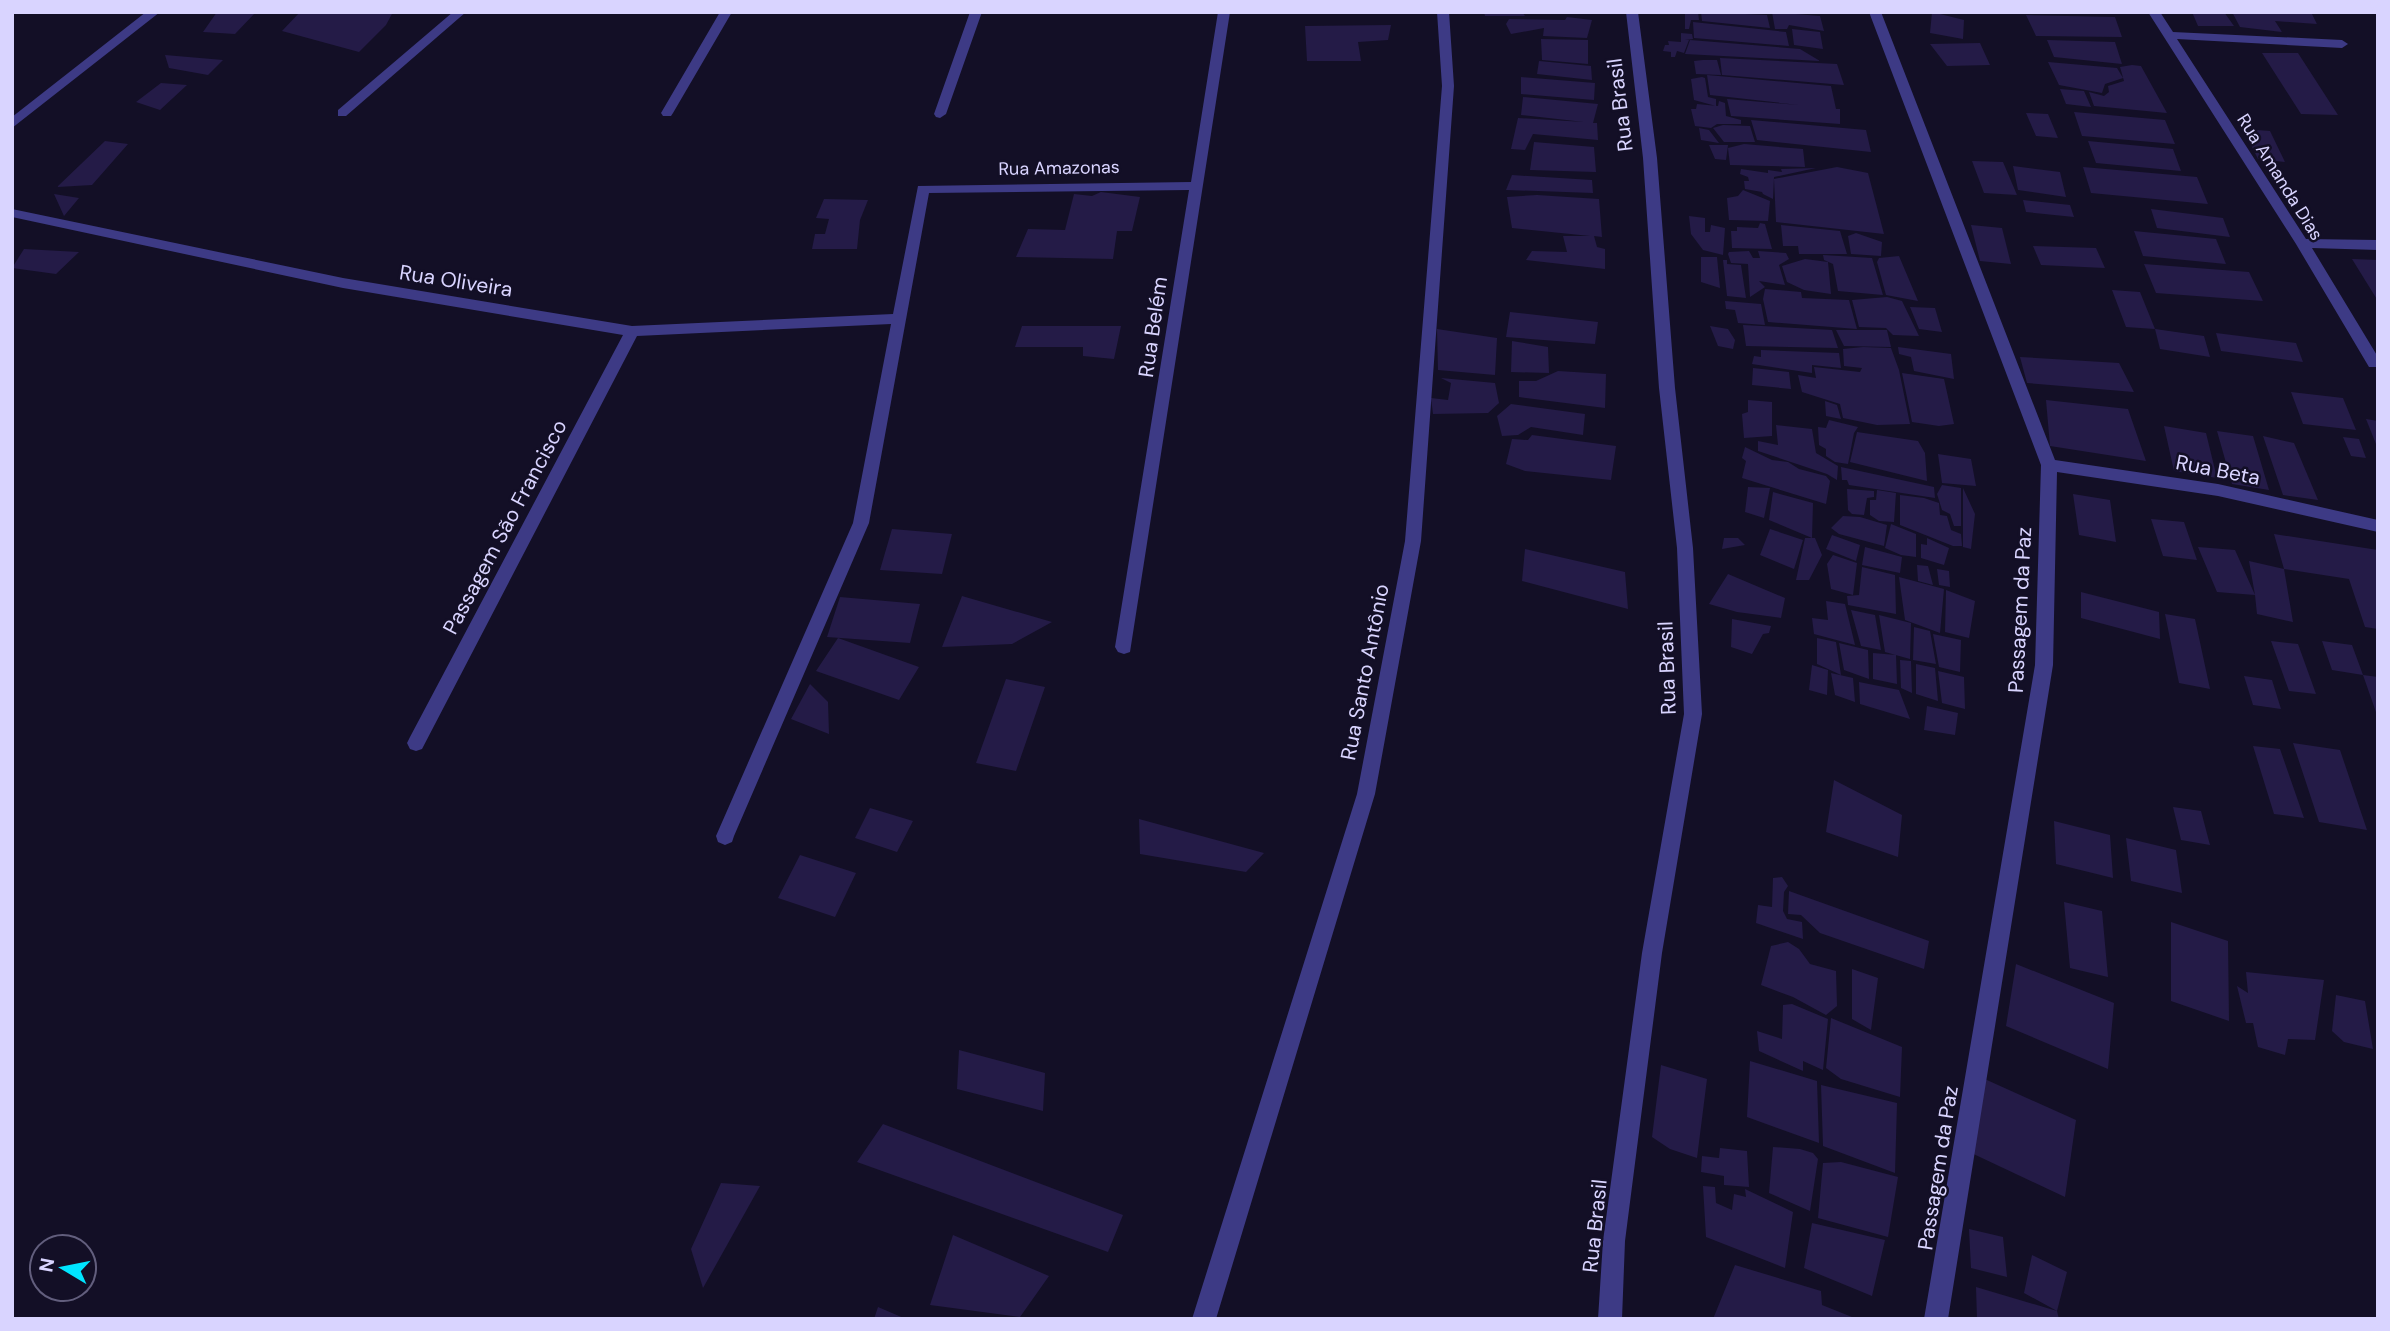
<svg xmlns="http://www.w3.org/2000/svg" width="2390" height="1331" viewBox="0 0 2390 1331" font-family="'DM Sans',sans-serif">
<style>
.building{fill:#241b47}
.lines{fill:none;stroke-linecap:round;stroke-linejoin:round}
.minor{fill:#3d3a85;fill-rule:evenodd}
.labels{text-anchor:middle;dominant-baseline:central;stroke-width:5;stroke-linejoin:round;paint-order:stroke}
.far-street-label{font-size:18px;fill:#d9d4ff;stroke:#130f26}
.street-label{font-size:21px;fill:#d9d4ff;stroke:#130f26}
</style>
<rect width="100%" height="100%" fill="#130f26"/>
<path class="building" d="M 217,12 L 245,12 L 255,13 L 235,34 L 203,32 Z
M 300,12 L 393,12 L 386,25 L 359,52 L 282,31 Z
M 1484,12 L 1522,12 L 1525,16 L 1485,16 Z
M 1685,12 L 1698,12 L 1699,20 L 1691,20 L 1689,29 L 1685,29 Z
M 1701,12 L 1767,15 L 1770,28 L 1702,21 Z
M 1772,12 L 1820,16 L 1824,31 L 1789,25 L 1787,29 L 1775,29 Z
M 1932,12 L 1964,20 L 1963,39 L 1930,33 Z
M 2192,12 L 2224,12 L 2234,26 L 2198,26 Z
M 2232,12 L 2311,12 L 2317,24 L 2275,21 L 2282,32 L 2240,27 Z
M 2026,15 L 2115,17 L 2122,37 L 2036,36 Z
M 1567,17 L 1592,20 L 1587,38 L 1543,36 L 1544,28 L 1511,34 L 1506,24 L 1509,19 L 1565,20 Z
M 1693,22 L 1786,32 L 1789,46 L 1694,38 Z
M 1391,25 L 1388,40 L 1358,42 L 1361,61 L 1307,61 L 1305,26 Z
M 1792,29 L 1820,32 L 1823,49 L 1794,45 Z
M 1681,33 L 1692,34 L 1693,39 L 1685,40 L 1689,40 L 1684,53 L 1677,51 L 1675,57 L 1671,57 L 1671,52 L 1663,51 L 1665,45 L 1669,45 L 1668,41 L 1681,42 Z
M 1541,39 L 1588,40 L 1588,64 L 1542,60 Z
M 1690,40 L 1800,49 L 1820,61 L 1685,54 Z
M 2047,40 L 2115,42 L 2122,64 L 2054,57 Z
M 1980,43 L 1990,65 L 1947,66 L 1930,44 Z
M 2262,53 L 2298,53 L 2338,115 L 2301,114 Z
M 165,55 L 223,60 L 208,75 L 169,68 Z
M 1720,58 L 1837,64 L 1844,85 L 1722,75 Z
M 1703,60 L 1717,60 L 1721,75 L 1696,74 L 1694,61 Z
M 1539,61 L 1591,66 L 1592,80 L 1537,74 Z
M 2048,62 L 2117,68 L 2123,78 L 2105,84 L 2102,93 L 2059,85 Z
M 2132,65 L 2141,66 L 2167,113 L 2094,106 L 2089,92 L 2104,96 L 2109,92 L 2108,86 L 2124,81 L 2120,67 Z
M 1707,75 L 1831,86 L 1836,109 L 1840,109 L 1840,124 L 1731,116 L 1727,99 L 1799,105 L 1710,95 Z
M 1521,77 L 1595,83 L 1594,100 L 1521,94 Z
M 1702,77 L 1705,78 L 1708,97 L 1716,99 L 1716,106 L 1694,100 L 1691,79 Z
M 161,83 L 187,85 L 160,110 L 136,102 Z
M 2060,89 L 2084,91 L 2091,107 L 2066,104 Z
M 1523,97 L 1598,104 L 1593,123 L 1597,123 L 1598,140 L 1533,134 L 1525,150 L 1511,149 L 1518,118 L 1584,122 L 1521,115 Z
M 1719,101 L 1725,103 L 1726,116 L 1741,120 L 1741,124 L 1717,124 L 1711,128 L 1695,126 L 1691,109 L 1696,109 L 1697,104 L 1718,106 Z
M 2074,112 L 2165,120 L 2175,144 L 2082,136 Z
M 2026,113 L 2048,114 L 2058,138 L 2036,136 Z
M 1751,120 L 1866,130 L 1871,152 L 1757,140 Z
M 1723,125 L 1750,126 L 1755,142 L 1724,142 L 1713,128 Z
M 1699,128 L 1709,130 L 1719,143 L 1701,140 Z
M 2243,129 L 2270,131 L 2285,162 L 2258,159 Z
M 105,141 L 128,144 L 92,185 L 57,187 Z
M 2088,141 L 2173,149 L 2181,171 L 2096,163 Z
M 1534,142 L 1594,147 L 1596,172 L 1530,170 Z
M 1744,144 L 1803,149 L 1805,167 L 1730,165 L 1728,148 Z
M 1709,145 L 1728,145 L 1726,160 L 1715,159 Z
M 1972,161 L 2003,162 L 2017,195 L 1984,193 Z
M 2013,166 L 2060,172 L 2066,197 L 2018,190 Z
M 1837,167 L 1868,173 L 1884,234 L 1776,222 L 1774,179 Z
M 2083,167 L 2197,177 L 2208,204 L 2091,193 Z
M 1816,168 L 1774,177 L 1773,199 L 1763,194 L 1762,192 L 1745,189 L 1744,181 L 1749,181 L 1748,177 L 1740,174 L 1741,169 L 1768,173 L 1768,170 L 1782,172 L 1781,169 Z
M 1512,175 L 1592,180 L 1593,193 L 1506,190 Z
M 1743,190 L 1770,201 L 1768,221 L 1729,220 L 1727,198 L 1738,196 Z
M 1101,192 L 1140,197 L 1132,231 L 1117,231 L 1113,259 L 1016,257 L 1028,229 L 1065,230 L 1074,194 L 1092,196 Z
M 54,194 L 79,198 L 64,216 Z
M 1537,195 L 1599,199 L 1602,237 L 1594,236 L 1597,247 L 1605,249 L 1605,269 L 1526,260 L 1532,251 L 1567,252 L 1563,236 L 1590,236 L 1512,228 L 1507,197 Z
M 824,199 L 868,200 L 860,220 L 857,249 L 812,249 L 815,234 L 825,234 L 829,219 L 816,218 Z
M 2023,200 L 2070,205 L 2074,217 L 2026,212 Z
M 2151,209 L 2223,218 L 2230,237 L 2157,228 Z
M 1689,216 L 1705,218 L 1705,232 L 1710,232 L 1711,225 L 1725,228 L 1723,255 L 1703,250 L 1691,234 Z
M 1760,223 L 1765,224 L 1772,249 L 1732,248 L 1731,231 L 1737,231 L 1737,227 L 1758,228 Z
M 1781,225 L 1840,231 L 1847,254 L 1799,254 L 1798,246 L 1783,246 Z
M 1971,225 L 2002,228 L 2011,264 L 1980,261 Z
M 2134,231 L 2216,239 L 2226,264 L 2143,256 Z
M 1856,233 L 1882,242 L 1881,256 L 1851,254 L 1848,236 Z
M 2033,246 L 2096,248 L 2105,268 L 2041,265 Z
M 24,249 L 79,252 L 56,274 L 12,268 Z
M 1749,251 L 1753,258 L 1760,258 L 1758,251 L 1786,253 L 1789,259 L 1779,265 L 1785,285 L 1759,281 L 1765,287 L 1750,297 L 1748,264 L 1731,263 L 1728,254 L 1729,252 Z
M 1823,255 L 1872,258 L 1883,295 L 1838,291 L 1833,264 L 1824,260 Z
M 1899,256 L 1918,301 L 1886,295 L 1877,262 L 1879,258 Z
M 1701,257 L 1717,257 L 1720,288 L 1701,282 Z
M 1805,259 L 1828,262 L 1831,294 L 1804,290 L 1787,282 L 1782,266 Z
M 2352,259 L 2378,260 L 2378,301 Z
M 1723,260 L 1727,260 L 1727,264 L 1741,265 L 1746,298 L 1727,296 Z
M 2144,264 L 2249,272 L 2263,301 L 2156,293 Z
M 1765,289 L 1801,292 L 1802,298 L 1849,300 L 1857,329 L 1768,322 L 1763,299 Z
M 2112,290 L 2140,292 L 2155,329 L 2126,327 Z
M 1887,297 L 1902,301 L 1919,336 L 1893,335 L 1886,328 L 1859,327 L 1852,300 Z
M 1725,301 L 1761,304 L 1765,325 L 1738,323 L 1735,310 L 1726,309 Z
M 1910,307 L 1935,308 L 1942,332 L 1919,329 Z
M 1510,312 L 1598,322 L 1595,344 L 1506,337 Z
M 1743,325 L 1832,330 L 1838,348 L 1746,346 Z
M 1022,326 L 1121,326 L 1114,359 L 1083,356 L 1083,347 L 1015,347 Z
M 1710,326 L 1728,329 L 1735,340 L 1733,349 L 1718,346 Z
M 1437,329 L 1497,338 L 1495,375 L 1438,370 Z
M 2155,329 L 2204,336 L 2210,357 L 2160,349 Z
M 1836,330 L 1887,330 L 1891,347 L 1844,346 Z
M 2216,333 L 2296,343 L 2303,362 L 2221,351 Z
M 1512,341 L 1548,347 L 1549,373 L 1511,372 Z
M 1863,347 L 1891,348 L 1899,370 L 1910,424 L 1877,425 L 1843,418 L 1840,404 L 1802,392 L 1798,375 L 1816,378 L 1814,367 L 1860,372 L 1862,368 L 1844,366 L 1843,349 Z
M 1898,347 L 1951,354 L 1954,379 L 1914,371 L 1911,357 L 1899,354 Z
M 1761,350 L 1839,353 L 1841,368 L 1812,365 L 1812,373 L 1752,364 L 1754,356 L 1761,357 Z
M 2020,357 L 2119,363 L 2134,392 L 2027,383 Z
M 1753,368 L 1789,372 L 1791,389 L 1752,385 Z
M 1558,371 L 1606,374 L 1605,408 L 1519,397 L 1519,381 L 1536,381 Z
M 1902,373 L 1944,379 L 1954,424 L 1939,426 L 1912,422 Z
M 1441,378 L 1495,383 L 1499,403 L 1488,413 L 1433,414 L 1431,398 L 1448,400 L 1451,383 Z
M 2291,392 L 2343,398 L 2356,430 L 2303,424 Z
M 1748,400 L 1772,402 L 1772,436 L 1744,438 L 1742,414 L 1748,412 Z
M 2046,400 L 2128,409 L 2146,461 L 2050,446 Z
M 1825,401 L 1837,405 L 1841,419 L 1826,416 Z
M 1511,404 L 1585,414 L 1583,435 L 1531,427 L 1518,435 L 1502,436 L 1497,416 Z
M 2366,419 L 2378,421 L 2378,449 Z
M 1829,420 L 1858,427 L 1854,433 L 1848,464 L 1835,462 L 1826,456 L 1826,449 L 1819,445 L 1818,427 L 1826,428 Z
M 1776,425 L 1812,429 L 1816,453 L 1838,466 L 1837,480 L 1827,474 L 1758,451 L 1758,441 L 1778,445 Z
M 2164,426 L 2206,433 L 2217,478 L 2174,471 Z
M 2217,431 L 2253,436 L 2269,490 L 2232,484 Z
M 1857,432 L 1918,441 L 1925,453 L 1927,481 L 1850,462 Z
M 1532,435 L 1616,446 L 1611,480 L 1525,471 L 1506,464 L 1512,439 L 1528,440 Z
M 2263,436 L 2294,443 L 2318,500 L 2283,495 Z
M 2343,437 L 2359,439 L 2366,458 L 2351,456 Z
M 1745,447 L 1772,460 L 1788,462 L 1799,469 L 1826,476 L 1830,481 L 1826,504 L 1742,478 L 1746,461 L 1742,458 Z
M 1938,454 L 1971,459 L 1976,486 L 1942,483 Z
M 1841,467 L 1934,487 L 1935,498 L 1849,485 L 1847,480 L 1842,480 Z
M 1942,485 L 1961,488 L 1961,526 L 1954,526 L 1950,514 L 1942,510 L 1937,494 Z
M 1748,487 L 1770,488 L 1764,518 L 1745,512 Z
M 1963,488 L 1975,514 L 1971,549 L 1963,547 Z
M 1847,489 L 1874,491 L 1874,497 L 1867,498 L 1864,515 L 1852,514 L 1848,510 Z
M 1877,490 L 1896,493 L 1894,522 L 1879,521 L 1870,515 L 1870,500 L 1876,500 Z
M 1773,492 L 1813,503 L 1812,538 L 1769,520 Z
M 2073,494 L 2110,500 L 2116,542 L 2079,535 Z
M 1900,495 L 1924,498 L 1939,503 L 1940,515 L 1947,516 L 1951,530 L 1961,534 L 1962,546 L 1953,546 L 1900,525 Z
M 1843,516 L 1860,517 L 1887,525 L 1884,546 L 1839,534 L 1831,528 Z
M 2151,519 L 2184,522 L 2197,560 L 2163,556 Z
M 1891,524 L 1916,534 L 1916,557 L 1901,555 L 1885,548 Z
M 892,529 L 952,534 L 942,574 L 880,570 Z
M 1770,529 L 1803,540 L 1794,569 L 1760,555 Z
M 2274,534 L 2378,550 L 2378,629 L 2365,627 L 2349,579 L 2284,569 Z
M 1832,535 L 1860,545 L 1856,561 L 1826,549 Z
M 1724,538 L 1738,538 L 1745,545 L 1722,549 Z
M 1805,538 L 1815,538 L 1822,555 L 1809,580 L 1796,580 Z
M 1927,538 L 1949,548 L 1944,565 L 1921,558 L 1921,544 L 1927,545 Z
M 1865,547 L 1902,557 L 1900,573 L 1862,565 Z
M 2198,547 L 2235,550 L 2255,595 L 2249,561 L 2284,569 L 2293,622 L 2257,614 L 2255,595 L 2217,592 Z
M 1525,549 L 1625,572 L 1628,609 L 1522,581 Z
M 1833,555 L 1857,563 L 1853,595 L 1831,589 L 1827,564 Z
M 1917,565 L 1928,566 L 1933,585 L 1918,581 Z
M 1862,567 L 1895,575 L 1896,614 L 1848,605 L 1847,596 L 1859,595 Z
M 1937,569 L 1949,571 L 1950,587 L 1939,585 Z
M 1728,574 L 1785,598 L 1781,618 L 1737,612 L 1709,604 Z
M 1899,577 L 1944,589 L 1940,633 L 1905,620 Z
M 1946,590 L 1975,601 L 1969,638 L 1945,632 Z
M 2081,592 L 2159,612 L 2160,639 L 2081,618 Z
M 962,596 L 1052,622 L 1012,644 L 942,647 Z
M 840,597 L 920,604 L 910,643 L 827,637 Z
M 1826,601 L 1845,604 L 1855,645 L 1814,634 L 1812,618 L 1828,620 Z
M 1851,610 L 1875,615 L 1881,650 L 1861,646 Z
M 2165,614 L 2195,619 L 2210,689 L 2179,683 Z
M 1879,615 L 1911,623 L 1910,659 L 1885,652 Z
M 1732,619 L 1771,626 L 1769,633 L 1763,634 L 1752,654 L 1731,647 Z
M 1914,627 L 1930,631 L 1936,664 L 1913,660 Z
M 1933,634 L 1961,640 L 1960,672 L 1939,667 Z
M 838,638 L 919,667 L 899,700 L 816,671 Z
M 1817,638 L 1836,642 L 1841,675 L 1817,664 Z
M 2271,641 L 2298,644 L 2316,694 L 2289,691 Z
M 2322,641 L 2352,645 L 2363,675 L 2332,670 Z
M 1839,643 L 1868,650 L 1869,679 L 1844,670 Z
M 1873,653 L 1896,655 L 1897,684 L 1873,679 Z
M 1900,660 L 1911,661 L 1912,693 L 1901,688 Z
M 1916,664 L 1935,668 L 1938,701 L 1916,694 Z
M 1812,665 L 1828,670 L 1827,695 L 1809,690 Z
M 1938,671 L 1964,677 L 1965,709 L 1942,703 Z
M 1831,673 L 1853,678 L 1855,702 L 1835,695 Z
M 2363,675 L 2378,677 L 2378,715 L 2377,715 Z
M 2244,676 L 2272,680 L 2281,709 L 2253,705 Z
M 1006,679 L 1045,687 L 1016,771 L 976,763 Z
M 1859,682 L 1899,690 L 1910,719 L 1860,704 Z
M 810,684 L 828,702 L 829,734 L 791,719 Z
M 1927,706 L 1958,713 L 1955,735 L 1924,730 Z
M 2293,743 L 2340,750 L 2367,830 L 2319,822 Z
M 2253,746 L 2280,749 L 2304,818 L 2274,814 Z
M 1834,780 L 1902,815 L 1898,857 L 1826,832 Z
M 2173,807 L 2201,811 L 2210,845 L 2181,840 Z
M 870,808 L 913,821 L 897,852 L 855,838 Z
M 1139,819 L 1264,853 L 1246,872 L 1140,854 Z
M 2054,821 L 2110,835 L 2113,878 L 2056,864 Z
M 2126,838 L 2176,850 L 2182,893 L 2131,881 Z
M 800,855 L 856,873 L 835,917 L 778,898 Z
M 1782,877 L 1788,886 L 1784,892 L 1783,911 L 1787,919 L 1802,922 L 1803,939 L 1756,923 L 1758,905 L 1772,907 L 1773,878 Z
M 1789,891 L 1929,941 L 1924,969 L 1820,933 L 1801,915 L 1788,914 Z
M 2064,902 L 2102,911 L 2108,977 L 2070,968 Z
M 2171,922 L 2228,941 L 2229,1021 L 2171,1001 Z
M 1788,942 L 1799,949 L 1810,964 L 1836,971 L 1837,1006 L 1826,1015 L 1793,997 L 1761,985 L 1771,946 Z
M 2016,964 L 2114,1003 L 2108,1069 L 2006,1026 Z
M 1852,969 L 1878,978 L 1871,1030 L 1852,1019 Z
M 2246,972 L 2324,980 L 2315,1040 L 2288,1039 L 2285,1055 L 2258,1047 L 2253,1023 L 2246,1023 L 2237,986 L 2248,993 Z
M 2336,995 L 2365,1001 L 2373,1049 L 2344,1042 L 2332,1031 Z
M 1792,1004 L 1828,1019 L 1823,1070 L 1803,1061 L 1803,1071 L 1759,1051 L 1757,1031 L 1782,1039 L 1783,1005 Z
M 1831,1018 L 1902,1047 L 1900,1097 L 1841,1079 L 1826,1068 Z
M 959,1050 L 1045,1073 L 1043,1111 L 957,1089 Z
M 1750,1061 L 1817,1081 L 1819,1143 L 1747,1117 Z
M 1661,1065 L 1707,1079 L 1697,1158 L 1670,1149 L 1652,1137 Z
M 1978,1076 L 2076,1120 L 2065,1197 L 1965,1150 Z
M 1821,1085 L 1897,1103 L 1895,1173 L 1823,1146 Z
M 883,1124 L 1123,1215 L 1108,1252 L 857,1162 Z
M 1773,1147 L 1800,1149 L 1813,1153 L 1818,1159 L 1810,1211 L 1769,1193 Z
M 1720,1148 L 1747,1151 L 1749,1187 L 1724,1185 L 1724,1176 L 1701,1172 L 1702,1156 L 1719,1158 Z
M 1841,1162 L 1898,1177 L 1888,1237 L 1818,1218 L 1823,1163 Z
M 721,1183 L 760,1186 L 703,1288 L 691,1249 Z
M 1703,1186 L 1715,1187 L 1716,1203 L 1732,1210 L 1734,1194 L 1746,1197 L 1745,1189 L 1793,1212 L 1785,1268 L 1706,1237 Z
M 1812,1223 L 1885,1240 L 1872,1296 L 1804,1268 Z
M 1969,1229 L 2003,1237 L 2007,1277 L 1971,1268 Z
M 953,1235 L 1049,1276 L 1020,1317 L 930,1305 Z
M 2032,1255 L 2067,1272 L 2057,1311 L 2059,1319 L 1977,1319 L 1976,1287 L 2057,1311 L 2024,1293 Z
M 1735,1265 L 1821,1291 L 1822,1305 L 1857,1319 L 1713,1319 Z
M 878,1307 L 906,1319 L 874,1319 Z"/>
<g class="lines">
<path class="minor" d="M 146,12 L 160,12 L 12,128 L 12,117 Z
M 453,12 L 466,12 L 346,116 L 338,116 L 338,110 Z
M 720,12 L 732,12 L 673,113 L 671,116 L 663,116 L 661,113 Z
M 970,12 L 982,12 L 946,114 L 940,118 L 936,117 L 934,114 Z
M 1218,12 L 1230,12 L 1130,652 L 1124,654 L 1118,652 L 1115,647 L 1189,190 L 929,193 L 869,523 L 734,836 L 732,842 L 725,845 L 718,842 L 716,836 L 853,523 L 891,324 L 637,336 L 422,749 L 416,751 L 410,749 L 407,743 L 410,737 L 623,335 L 343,288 L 12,217 L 12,209 L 343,278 L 632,326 L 893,314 L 918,186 L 1191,182 Z
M 1437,12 L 1449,12 L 1454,86 L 1421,541 L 1375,794 L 1216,1319 L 1192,1319 L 1357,794 L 1405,541 L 1442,86 Z
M 1626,12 L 1638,12 L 1657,158 L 1675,388 L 1693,548 L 1702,714 L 1662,953 L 1625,1241 L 1622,1319 L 1598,1319 L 1603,1241 L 1642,953 L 1684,714 L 1677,548 L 1659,388 L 1643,158 Z
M 1869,12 L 1881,12 L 2055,460 L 2218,484 L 2378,520 L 2378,532 L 2218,496 L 2057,472 L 2053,665 L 1948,1319 L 1924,1319 L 2035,665 L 2041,465 Z
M 2148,12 L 2160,12 L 2173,32 L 2342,40 L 2348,44 L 2342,48 L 2177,39 L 2306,239 L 2378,240 L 2378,250 L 2312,248 L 2378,357 L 2378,367 L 2369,367 L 2296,244 Z"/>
</g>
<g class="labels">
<g class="far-street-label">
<text transform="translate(1059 168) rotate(-1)">Rua Amazonas</text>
<text transform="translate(2280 177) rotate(58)">Rua Amanda Dias</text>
</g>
<g class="street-label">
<text transform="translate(1620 105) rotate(-97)">Rua Brasil</text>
<text transform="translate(456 281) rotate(9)">Rua Oliveira</text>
<text transform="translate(1153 327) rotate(-82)">Rua Belém</text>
<text transform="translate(2218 470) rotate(11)">Rua Beta</text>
<text transform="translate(505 527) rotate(-62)">Passagem São Francisco</text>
<text transform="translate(2020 610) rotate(-87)">Passagem da Paz</text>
<text transform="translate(1667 668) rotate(-92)">Rua Brasil</text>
<text transform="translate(1365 672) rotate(-79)">Rua Santo Antônio</text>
<text transform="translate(1938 1168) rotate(-81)">Passagem da Paz</text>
<text transform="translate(1595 1226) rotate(-84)">Rua Brasil</text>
</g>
</g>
<rect width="2390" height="1331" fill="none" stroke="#d9d4ff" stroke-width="28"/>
<g transform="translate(63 1268) rotate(280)"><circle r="33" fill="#130f26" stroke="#625e7d" stroke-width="2"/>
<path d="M0-5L12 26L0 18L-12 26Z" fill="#00e5ff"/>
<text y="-10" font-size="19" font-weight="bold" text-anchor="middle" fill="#d9d4ff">N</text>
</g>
</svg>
